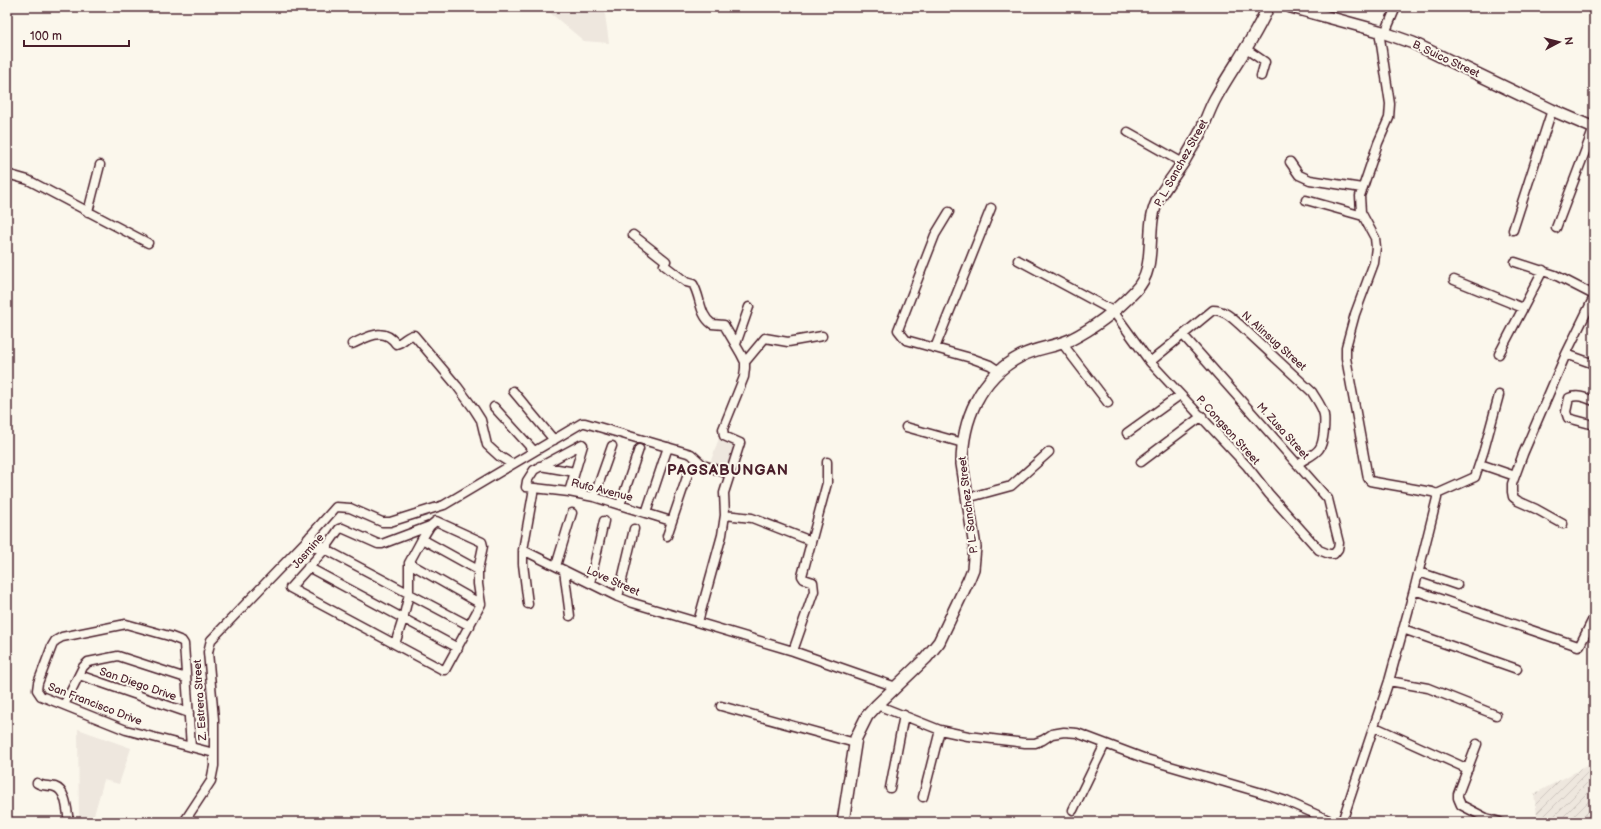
<svg xmlns="http://www.w3.org/2000/svg" width="1601" height="829" viewBox="0 0 1601 829" font-family="'Balsamiq Sans',sans-serif">
<style>
.built{fill:#eee7de}
.industrial{fill:url(#industrial-furrows)}
.lines{fill:none;stroke-linecap:round;stroke-linejoin:round}
.street-casing{stroke:#4a1f2b;stroke-width:11}
.secondary-casing{stroke:#4a1f2b;stroke-width:14}
.street{stroke:#fbf7ec;stroke-width:8}
.secondary{stroke:#fbf7ec;stroke-width:11}
.labels{text-anchor:middle;dominant-baseline:central;stroke-width:4;stroke-linejoin:round;paint-order:stroke}
.street-label{font-size:11px;fill:#4a1f2b;stroke:#fbf7ec}
.district-label{font-size:15px;font-weight:bold;letter-spacing:1px;fill:#4a1f2b;stroke:#fbf7ec}
</style>
<defs>
<pattern id="industrial-furrows" width="10" height="10" patternUnits="userSpaceOnUse"><rect width="10" height="10" fill="#eee7de"/><path d="M-1 1l2-2M0 10L10 0M9 11l2-2" fill="none" stroke="#cec6bf"/></pattern>
</defs>
<rect width="100%" height="100%" fill="#fbf7ec"/>
<filter id="ink" filterUnits="userSpaceOnUse"><feTurbulence type="fractalNoise" baseFrequency=".025" numOctaves="2"/><feDisplacementMap in="SourceGraphic" scale="8" xChannelSelector="R" yChannelSelector="G"/><feConvolveMatrix kernelMatrix="1 2 1 2 8 2 1 2 1" color-interpolation-filters="sRGB"/></filter>
<g filter="url(#ink)">
<path class="built" d="M 543,7 L 604,7 L 609,43 L 584,41 Z
M 719,438 L 735,444 L 725,471 L 709,466 Z
M 78,729 L 131,748 L 119,784 L 104,780 L 92,822 L 79,822 Z"/>
<path class="industrial" d="M 1594,762 L 1594,822 L 1538,822 L 1534,794 Z"/>
<g class="lines">
<g class="street-casing">
<path id="street" d="M 1379,31 L 1390,104 L 1389,118 L 1378,143 L 1360,196 L 1361,212 L 1375,238 L 1376,247 L 1374,263 L 1355,314 L 1346,347 L 1346,358 L 1368,478 L 1370,481 L 1375,482 L 1432,492 L 1437,494 L 1475,477 L 1484,450 L 1499,395
M 1385,33 L 1396,7
M 1246,49 L 1265,62 L 1261,76
M 1128,132 L 1183,163
M 1290,162 L 1299,175 L 1310,180 L 1362,188
M 7,174 L 28,180 L 148,243
M 1306,200 L 1363,216
M 88,212 L 100,165
M 949,212 L 935,235 L 898,330 L 906,340 L 971,358 L 990,365 L 999,371
M 1556,228 L 1594,128
M 1513,230 L 1552,110
M 633,235 L 666,261 L 664,265 L 686,282 L 693,284 C 701,297 699,315 712,324 L 724,325 L 741,354 L 745,362 L 745,368 L 744,377 L 723,429 L 724,436 L 740,443 L 724,493 L 725,515 L 722,535 L 698,622
M 1018,260 L 1113,311 L 1150,362 L 1247,466 L 1269,494 L 1319,550 L 1329,554 L 1334,554 L 1338,549 L 1339,543 L 1328,499 L 1183,335
M 1515,262 L 1555,275 L 1594,295
M 1454,280 L 1523,308
M 1062,343 L 1108,403
M 352,344 C 368,337 384,326 396,344 C 403,343 407,335 414,335 L 457,386 L 474,409 L 481,420 L 487,445 L 499,456 L 512,464
M 736,344 L 749,307
M 935,348 L 991,208
M 1499,354 L 1543,270
M 1566,354 L 1594,364
M 745,362 L 765,338 L 788,342 L 822,336
M 1150,362 L 1213,310 C 1224,310 1231,317 1239,324 L 1312,392 C 1316,399 1322,406 1324,415 C 1325,422 1324,443 1319,449 C 1315,455 1304,459 1298,464
M 513,391 L 554,440
M 1594,401 C 1586,398 1578,394 1569,398 L 1566,412 L 1568,418 L 1594,425
M 494,407 L 534,451
M 906,427 L 963,443
M 1127,433 L 1180,395
M 1141,462 L 1202,416
M 1480,464 L 1515,476
M 540,466 L 575,472
M 569,492 L 583,445 L 582,444 L 534,470 L 527,481 L 526,487 L 569,492 L 594,497 L 671,521
M 594,497 L 612,446
M 967,498 L 1011,486 L 1049,452
M 620,505 L 639,449
M 646,513 L 668,447
M 725,515 L 752,518 L 811,541
M 1563,524 L 1536,509 L 1518,501 L 1513,497 L 1512,492 L 1512,484 L 1523,454 L 1566,354 L 1594,297
M 310,536 L 319,542 L 325,549 L 470,626
M 667,536 L 688,474
M 422,539 L 478,570
M 305,542 L 316,548 L 323,548
M 523,550 L 618,597 L 633,603 L 793,651 L 896,687
M 409,563 L 481,604
M 556,566 L 572,513
M 308,567 L 458,648
M 564,570 L 570,616
M 1419,572 L 1457,585
M 590,583 L 604,521
M 1414,590 L 1578,646 L 1580,645 L 1594,617
M 618,597 L 634,529
M 528,604 L 523,564 L 523,550 L 534,488
M 1403,629 L 1517,669
M 395,644 L 403,619 L 409,594 L 409,563 L 422,539 L 430,526 L 436,521 L 482,542 L 483,546 L 478,570 L 478,584 L 481,604 L 445,670 L 443,670 L 290,588 L 325,549 L 339,529 L 342,528 L 378,544 L 382,544 L 430,526
M 793,651 L 814,591 L 813,582 L 804,579 L 802,576 L 827,483 L 827,462
M 79,675 L 189,713
M 1389,681 L 1428,688 L 1496,715
M 64,705 L 83,667 L 88,662 L 118,656 L 186,678
M 877,705 L 940,730 L 968,736 L 1025,743 L 1035,743 L 1043,740 L 1052,734 L 1064,732 L 1077,733 L 1146,759 L 1262,793 L 1286,801 L 1333,822
M 721,706 L 855,743
M 1375,727 L 1468,769
M 1477,744 L 1458,794 L 1458,798 L 1461,805 L 1486,818 L 1500,822
M 191,747 L 184,644 L 182,641 L 169,636 L 126,624 L 62,637 L 55,641 L 52,646 L 38,683 L 37,690 L 41,696 L 126,730 L 214,753
M 37,783 C 43,787 49,785 55,787 C 67,791 67,812 69,822
M 890,788 L 904,715
M 923,797 L 940,730
M 1073,810 L 1105,744
M 184,822 L 211,781 L 214,766 L 214,719 L 208,652 L 211,640 L 305,542 L 336,507 L 350,508 L 382,522 L 390,522 L 444,505 L 582,423 L 585,423 L 691,454 L 703,465 L 729,474
M 1342,822 L 1389,681 L 1414,590 L 1437,498 L 1437,494"/>
</g>
<g class="secondary-casing">
<path id="secondary" d="M 1291,7 L 1379,31 L 1413,43 L 1552,110 L 1594,128
M 843,822 L 856,738 L 867,716 L 877,705 L 926,658 L 939,642 L 969,579 L 973,569 L 975,547 L 962,464 C 962,420 980,377 1021,356 C 1036,348 1054,347 1070,340 C 1094,328 1117,310 1135,291 C 1159,267 1144,230 1157,202 C 1164,187 1175,175 1184,161 C 1189,152 1194,144 1199,135 C 1205,123 1209,110 1215,99 C 1232,68 1254,40 1268,7"/>
</g>
<use href="#street" class="street"/>
<use href="#secondary" class="secondary"/>
</g>
</g>
<g class="labels">
<g class="street-label">
<text transform="translate(1446 59) rotate(25)">B. Suico Street</text>
<text transform="translate(1181 163) rotate(-61)">P. L. Sanchez Street</text>
<text transform="translate(1274 341) rotate(42)">N. Alinsug Street</text>
<text transform="translate(1228 430) rotate(48)">P. Congson Street</text>
<text transform="translate(1283 431) rotate(48)">M. Zusa Street</text>
<text transform="translate(602 490) rotate(14)">Rufo Avenue</text>
<text transform="translate(968 505) rotate(-97)">P. L. Sanchez Street</text>
<text transform="translate(308 551) rotate(-49)">Jasmine</text>
<text transform="translate(613 581) rotate(24)">Love Street</text>
<text transform="translate(138 684) rotate(19)">San Diego Drive</text>
<text transform="translate(200 700) rotate(-94)">Z. Estrera Street</text>
<text transform="translate(95 704) rotate(21)">San Francisco Drive</text>
</g>
<g class="district-label">
<text x="728" y="470">PAGSABUNGAN</text>
</g>
</g>
<rect width="1601" height="829" fill="none" stroke="#fbf7ec" stroke-width="24"/>
<rect x="12" y="12" width="1577" height="805" fill="none" stroke="#4a1f2b" stroke-width="1.5" filter="url(#ink)"/>
<g transform="translate(1559 42) rotate(83)" stroke="#fbf7ec" stroke-width="3" paint-order="stroke">
<path d="M0-3L7 15L0 10L-7 15Z" fill="#4a1f2b"/>
<text y="-6" font-size="11" font-weight="bold" text-anchor="middle" fill="#4a1f2b">N</text>
</g>
<path d="M24 40v6h105v-6" fill="none" stroke="#4a1f2b" stroke-width="2"/>
<text x="30" y="40" font-size="12" fill="#4a1f2b" stroke="#fbf7ec" stroke-width="3" paint-order="stroke">100 m</text>
</svg>
